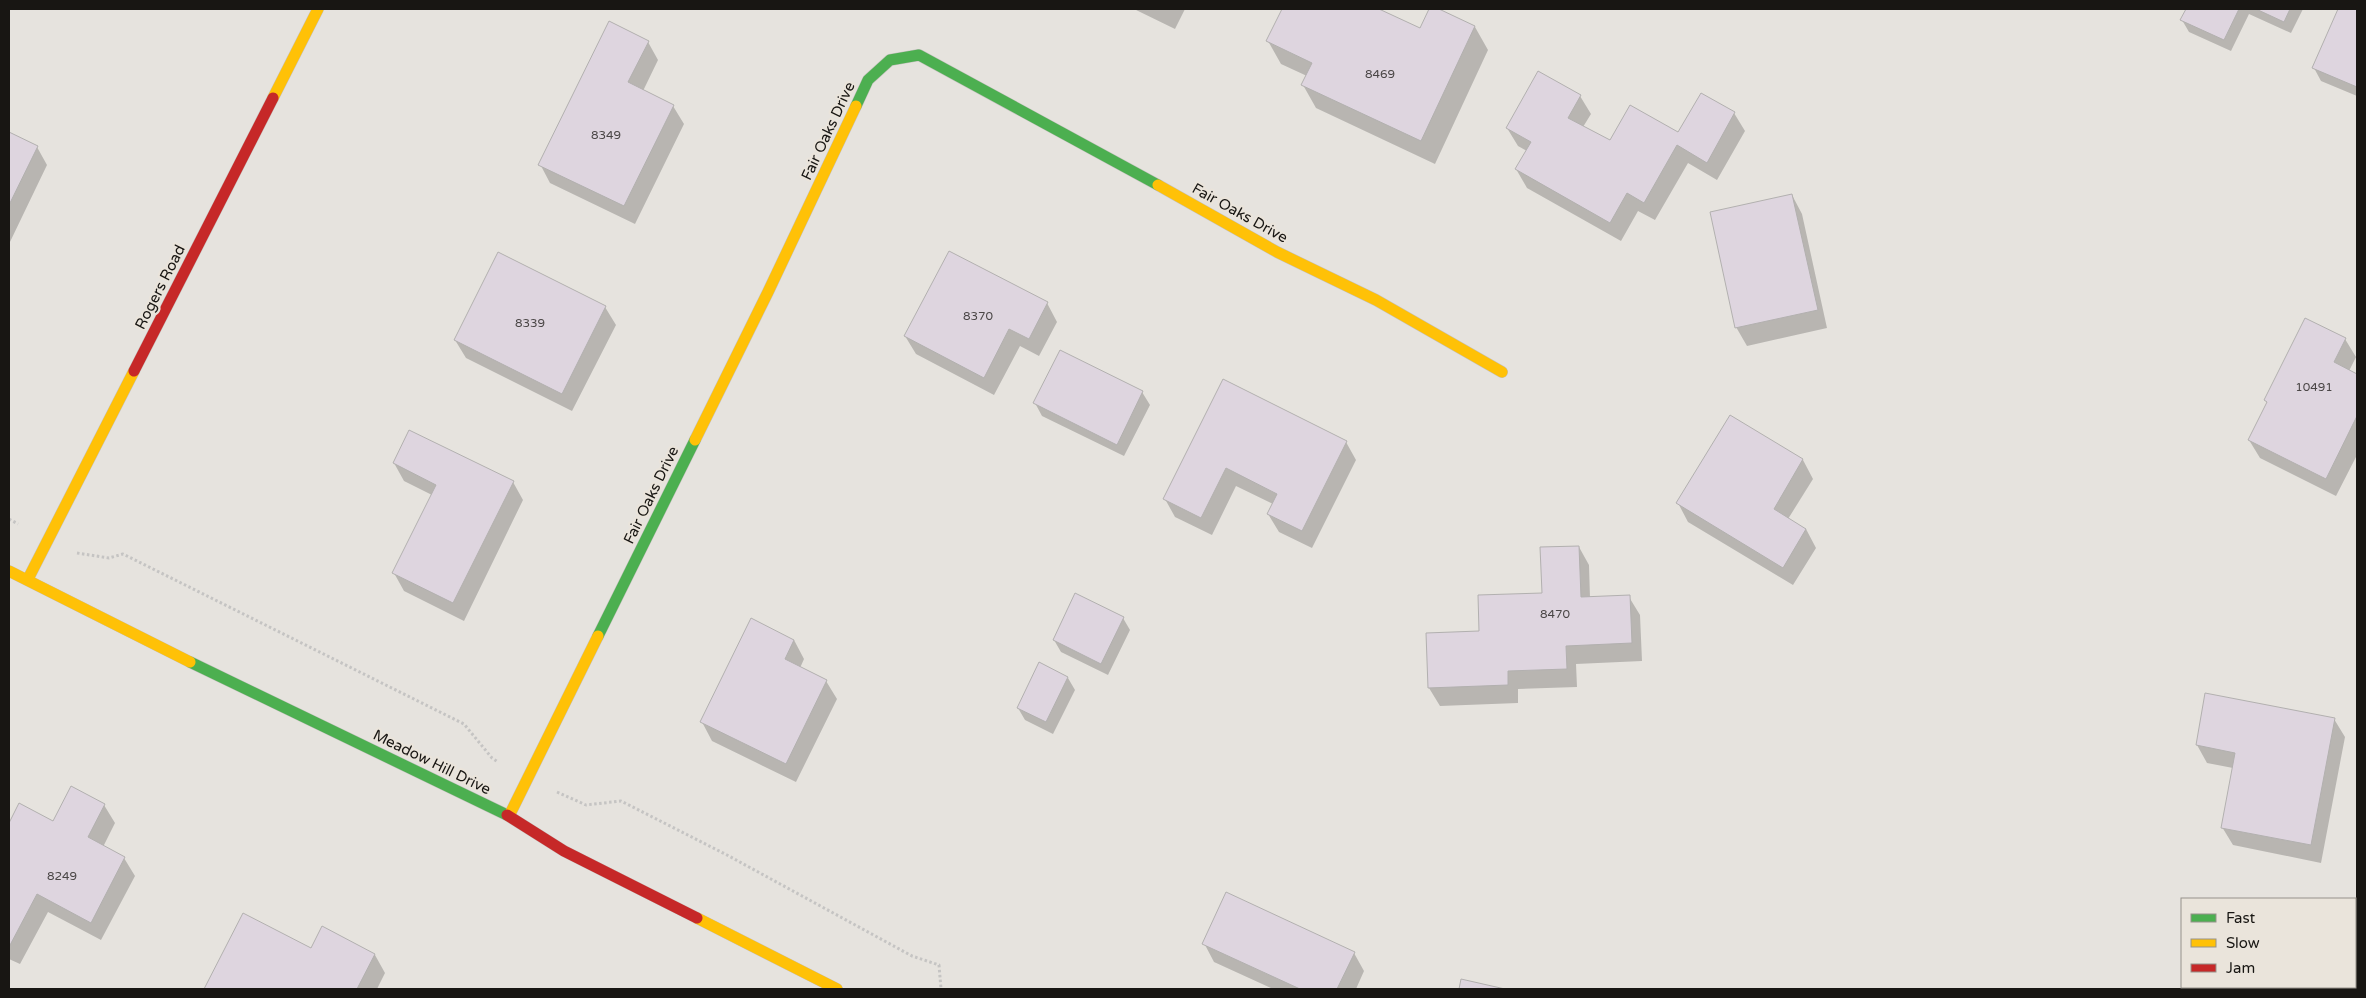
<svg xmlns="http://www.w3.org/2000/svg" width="2366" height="998" viewBox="0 0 2366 998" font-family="'Varela Round',sans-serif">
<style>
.shadow{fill:#0003}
.building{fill:#ded5df;stroke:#b2b0af}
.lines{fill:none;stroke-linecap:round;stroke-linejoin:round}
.fast-casing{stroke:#c4c1be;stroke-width:12}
.slow-casing{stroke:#c4c1be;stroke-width:12}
.jam-casing{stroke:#c4c1be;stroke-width:12}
.path{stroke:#c5c4c3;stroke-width:3;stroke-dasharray:2.5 2.5;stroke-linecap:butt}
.fast{stroke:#4caf50;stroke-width:11}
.slow{stroke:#ffc107;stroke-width:11}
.jam{stroke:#c62828;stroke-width:11}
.labels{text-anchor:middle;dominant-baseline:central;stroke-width:4.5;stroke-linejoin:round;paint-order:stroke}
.number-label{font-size:12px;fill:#4a4646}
.street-label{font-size:15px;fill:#181613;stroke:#eae4db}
</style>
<rect width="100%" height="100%" fill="#e6e3de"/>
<path class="shadow" d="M 1134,9 L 1185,9 L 1175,29 Z
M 1283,9 L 1376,9 L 1420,30 L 1430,9 L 1436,9 L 1475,27 L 1488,50 L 1435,164 L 1316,108 L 1303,85 L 1307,76 L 1281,64 L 1268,41 Z
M 2187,9 L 2303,9 L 2291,33 L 2249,14 L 2231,51 L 2189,32 L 2182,20 Z
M 2339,9 L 2357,9 L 2357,96 L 2321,81 L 2314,68 Z
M 648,42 L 658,60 L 643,91 L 673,106 L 684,124 L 635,224 L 550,183 L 540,164 Z
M 1580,96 L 1591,114 L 1583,127 L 1610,142 L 1679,134 L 1734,113 L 1745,131 L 1717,180 L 1688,163 L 1655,220 L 1638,211 L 1621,241 L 1527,188 L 1516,169 L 1527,151 L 1518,146 L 1507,128 Z
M 9,133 L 37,147 L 47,165 L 9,244 Z
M 1792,195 L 1802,214 L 1827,328 L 1747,346 L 1736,327 Z
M 1047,303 L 1057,322 L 1039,356 L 1020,346 L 994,395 L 916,354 L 905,336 Z
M 605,307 L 616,325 L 572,411 L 466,358 L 455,340 Z
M 2345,339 L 2356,357 L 2349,371 L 2357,375 L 2357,455 L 2336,496 L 2260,458 L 2249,440 L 2268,404 L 2265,400 Z
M 1060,352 L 1142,392 L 1150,405 L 1124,456 L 1042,416 L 1035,403 Z
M 1223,381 L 1346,442 L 1356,460 L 1312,548 L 1279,532 L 1268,514 L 1273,504 L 1236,486 L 1212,535 L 1175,517 L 1165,499 Z
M 1730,417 L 1803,460 L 1813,479 L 1788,519 L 1806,529 L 1816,548 L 1793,585 L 1688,522 L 1678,503 Z
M 394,463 L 513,482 L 523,500 L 464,621 L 404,591 L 394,573 L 432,495 L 404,481 Z
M 1579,547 L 1589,565 L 1590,598 L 1629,597 L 1640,615 L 1642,661 L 1576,664 L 1577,687 L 1518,689 L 1518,703 L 1440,706 L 1429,688 L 1481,632 L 1543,594 Z
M 1123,618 L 1130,630 L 1108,675 L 1061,652 L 1054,640 Z
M 794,640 L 804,659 L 800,668 L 826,681 L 837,699 L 796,782 L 712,741 L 702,722 Z
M 1068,678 L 1075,690 L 1053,734 L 1025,720 L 1018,708 Z
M 2334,719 L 2345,737 L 2321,863 L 2233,845 L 2222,827 L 2233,768 L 2207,763 L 2197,745 Z
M 20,805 L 54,823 L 104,805 L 115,823 L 103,847 L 124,858 L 135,876 L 101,940 L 48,912 L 20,964 L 9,959 L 9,826 Z
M 243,915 L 312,949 L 375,955 L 385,973 L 377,989 L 205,989 Z
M 1204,943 L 1354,953 L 1364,971 L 1356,989 L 1273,989 L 1214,962 Z"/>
<path class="building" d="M 1282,9 L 1379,9 L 1420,28 L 1429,9 L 1439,9 L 1475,26 L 1421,141 L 1301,85 L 1312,63 L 1266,41 Z
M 2186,9 L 2239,9 L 2224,40 L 2180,20 Z
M 2256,9 L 2290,9 L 2284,22 Z
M 2338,9 L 2357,9 L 2357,87 L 2312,68 Z
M 609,21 L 649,41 L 628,82 L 674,105 L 624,206 L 538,165 Z
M 1538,71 L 1581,95 L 1568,118 L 1610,140 L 1630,105 L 1678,132 L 1701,93 L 1735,112 L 1707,163 L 1677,145 L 1644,203 L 1627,193 L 1610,223 L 1515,169 L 1531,142 L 1506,128 Z
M 9,132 L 38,146 L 9,205 Z
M 1792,194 L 1818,310 L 1735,328 L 1710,212 Z
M 949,251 L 1048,302 L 1029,339 L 1009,329 L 984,378 L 904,336 Z
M 498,252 L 606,306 L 562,394 L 454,340 Z
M 2305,318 L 2346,338 L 2334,362 L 2357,374 L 2357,416 L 2326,479 L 2248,440 L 2267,402 L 2264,400 Z
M 1060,350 L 1143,391 L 1117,445 L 1033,403 Z
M 1223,379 L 1347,441 L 1302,531 L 1267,514 L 1277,494 L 1226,468 L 1201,518 L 1163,499 Z
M 1730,415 L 1803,459 L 1774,509 L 1806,529 L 1783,568 L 1676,503 Z
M 409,430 L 514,481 L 453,603 L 392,573 L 436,485 L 393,463 Z
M 1579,546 L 1581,597 L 1630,595 L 1632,643 L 1566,646 L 1567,669 L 1508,671 L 1508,685 L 1428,688 L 1426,633 L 1479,631 L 1478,595 L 1542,593 L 1540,547 Z
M 1075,593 L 1124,617 L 1101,664 L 1053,640 Z
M 751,618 L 794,640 L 785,659 L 827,680 L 786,764 L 700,722 Z
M 1039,662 L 1068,677 L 1046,722 L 1017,708 Z
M 2205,693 L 2335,718 L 2311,845 L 2221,828 L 2235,753 L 2196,745 Z
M 71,786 L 105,804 L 88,837 L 125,857 L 91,923 L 37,894 L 9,947 L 9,823 L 19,803 L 53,821 Z
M 1226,892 L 1355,952 L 1337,989 L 1300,989 L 1202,944 Z
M 243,913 L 311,948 L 322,926 L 375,954 L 357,989 L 204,989 Z
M 1461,979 L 1505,989 L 1459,989 Z"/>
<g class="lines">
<g class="fast-casing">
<path id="fast" d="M 856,106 L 868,80 L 890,60 L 919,55 L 1158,185
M 598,636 L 695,440
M 190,662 L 507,815"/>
</g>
<g class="slow-casing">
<path id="slow" d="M 273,98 L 318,9
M 1158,185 L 1277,252 L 1376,300 L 1502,372
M 695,440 L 768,292 L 856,106
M 9,571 L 190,662
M 28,579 L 134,371
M 509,816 L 598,636
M 697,918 L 837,989"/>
</g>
<g class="jam-casing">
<path id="jam" d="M 134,371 L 273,98
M 507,815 L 564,851 L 697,918"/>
</g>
<path class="path" d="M 9,519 L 18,524
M 77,553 L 109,558 L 123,554 L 464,724 L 492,758 L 498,762
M 557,792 L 586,805 L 621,801 L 727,855 L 912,956 L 939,965 L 941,989"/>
<use href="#fast" class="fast"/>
<use href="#slow" class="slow"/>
<use href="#jam" class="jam"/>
</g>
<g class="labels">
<g class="number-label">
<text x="1380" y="74">8469</text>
<text x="606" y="135">8349</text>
<text x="978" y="316">8370</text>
<text x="530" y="323">8339</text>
<text x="2314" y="387">10491</text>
<text x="1555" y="614">8470</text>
<text x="62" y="876">8249</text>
</g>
<g class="street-label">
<text transform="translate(828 131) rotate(-65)">Fair Oaks Drive</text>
<text transform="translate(1240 213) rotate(29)">Fair Oaks Drive</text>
<text transform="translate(160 287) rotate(-63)">Rogers Road</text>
<text transform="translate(651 495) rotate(-64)">Fair Oaks Drive</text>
<text transform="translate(432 762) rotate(26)">Meadow Hill Drive</text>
</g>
</g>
<rect width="2366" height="998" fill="none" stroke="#181613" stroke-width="20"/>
<rect x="2181" y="898" width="175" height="90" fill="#eae4db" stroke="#96928b"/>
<rect x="2191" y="914" width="25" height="8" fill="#4caf50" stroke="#96928b"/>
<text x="2226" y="923" font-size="15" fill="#181613">Fast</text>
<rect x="2191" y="939" width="25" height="8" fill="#ffc107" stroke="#96928b"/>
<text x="2226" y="948" font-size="15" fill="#181613">Slow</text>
<rect x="2191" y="964" width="25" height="8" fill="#c62828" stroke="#96928b"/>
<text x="2226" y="973" font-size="15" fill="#181613">Jam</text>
</svg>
